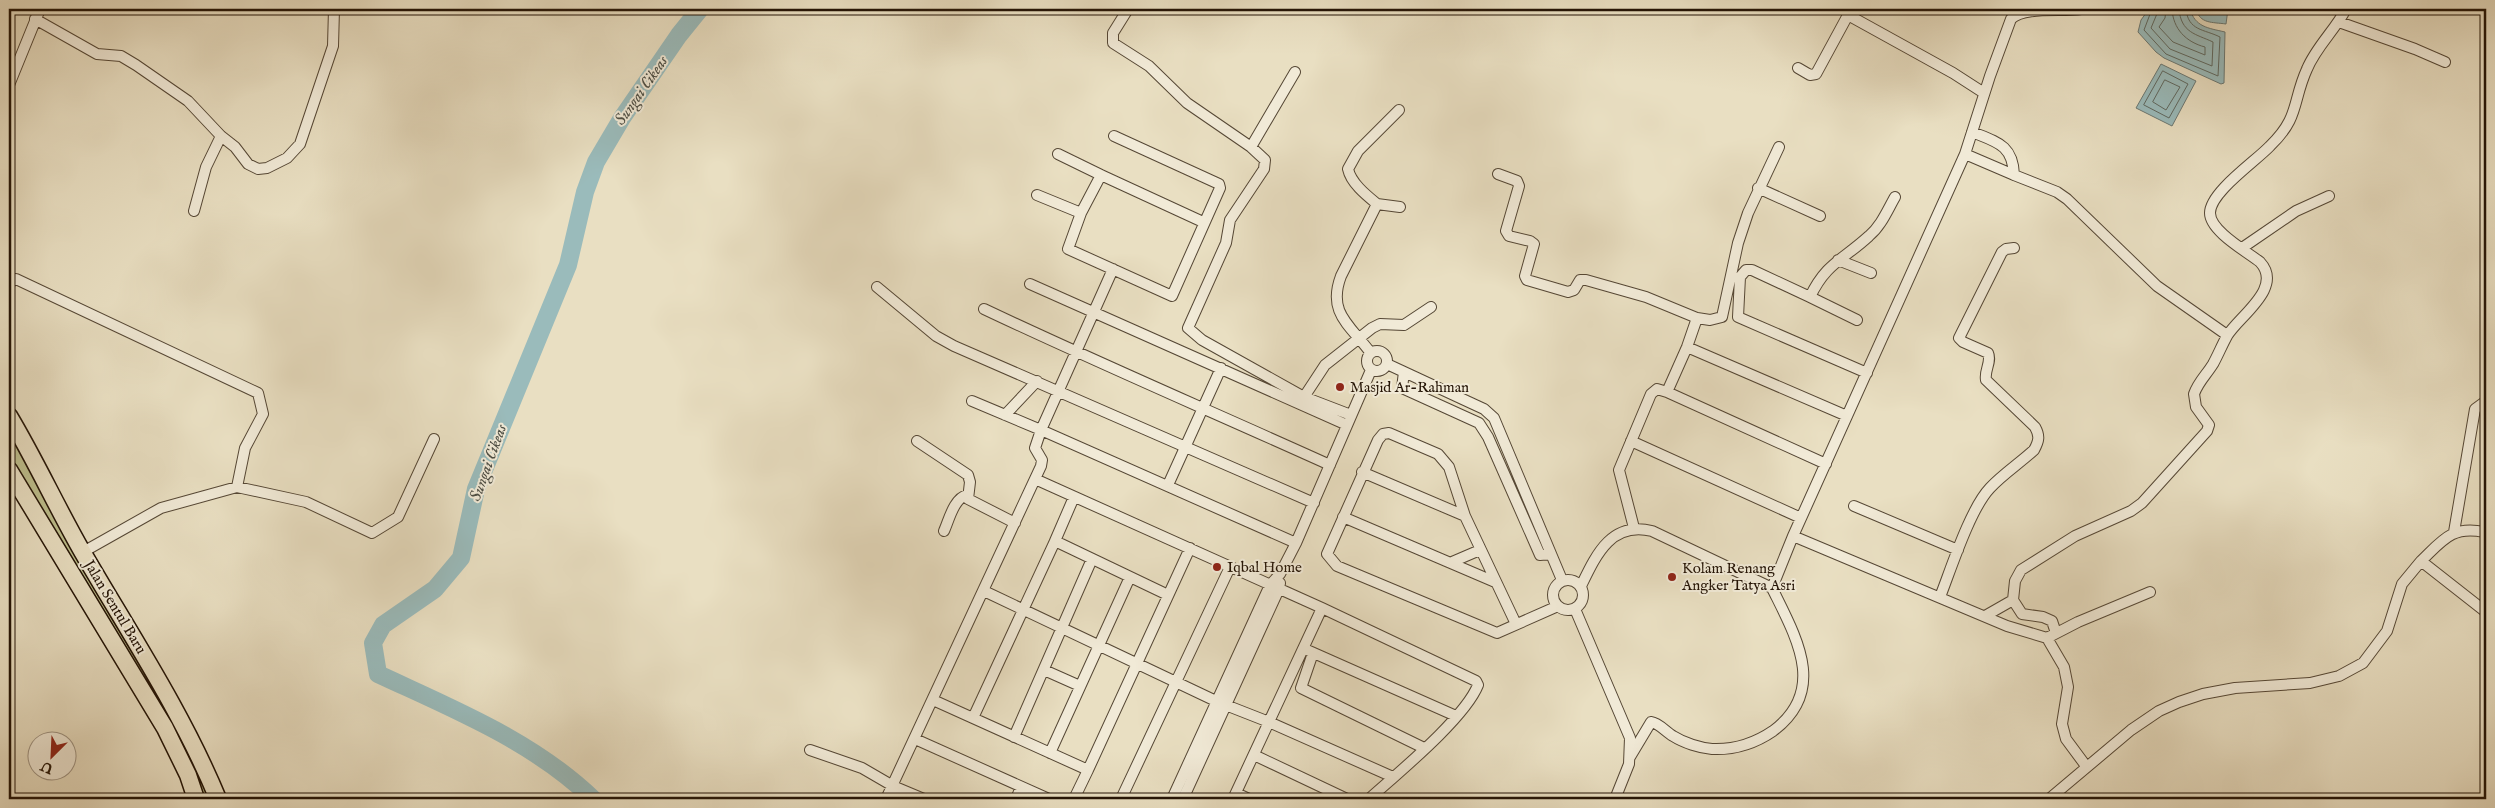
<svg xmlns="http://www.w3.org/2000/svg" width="2495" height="808" viewBox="0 0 2495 808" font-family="'IM FELL English',serif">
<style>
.green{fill:#bec08e;stroke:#716a4a}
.water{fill:#9abbbb;stroke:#6b7873}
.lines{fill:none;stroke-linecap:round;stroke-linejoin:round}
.shore{stroke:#5f6860;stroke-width:1}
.river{stroke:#9abbbb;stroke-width:18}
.street-casing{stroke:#554735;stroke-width:12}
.primary-casing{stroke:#241406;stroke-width:19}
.street{stroke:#f1ead7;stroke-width:10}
.primary{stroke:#e9dfc2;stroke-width:16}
.poi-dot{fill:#8f2418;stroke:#f1ead7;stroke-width:2}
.labels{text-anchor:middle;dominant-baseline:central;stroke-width:4;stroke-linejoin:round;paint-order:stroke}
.poi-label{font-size:15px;fill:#241406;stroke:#f1ead7;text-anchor:start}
.street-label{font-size:15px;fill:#241406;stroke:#f1ead7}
.water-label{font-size:16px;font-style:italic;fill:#4d4e45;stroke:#f1ead7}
</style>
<rect width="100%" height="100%" fill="#e9dfc2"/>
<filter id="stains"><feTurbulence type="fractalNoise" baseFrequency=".004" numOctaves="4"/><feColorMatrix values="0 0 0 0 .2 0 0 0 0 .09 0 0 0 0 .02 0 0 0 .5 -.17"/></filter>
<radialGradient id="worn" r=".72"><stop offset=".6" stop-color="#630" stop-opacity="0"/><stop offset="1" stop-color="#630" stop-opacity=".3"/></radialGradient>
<path class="green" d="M 22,439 L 218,799 L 196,799 L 9,470 L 9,444 Z"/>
<path class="water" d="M 2149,9 L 2190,9 C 2195,27 2208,28 2225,32 L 2224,83 L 2221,84 L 2164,58 L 2156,52 L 2138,32 L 2141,20 Z
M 2196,9 L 2228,9 L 2226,24 C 2212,22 2200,24 2196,9 Z
M 2161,64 L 2196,81 L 2172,126 L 2136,108 Z"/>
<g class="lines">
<path class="shore" d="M 2152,9 L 2144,30 L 2166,54 L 2218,76 L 2220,37 C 2204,29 2188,31 2186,9
M 2159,9 L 2151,28 L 2170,49 L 2212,66 L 2213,42 C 2196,34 2181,33 2179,9
M 2166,9 L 2165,18 L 2159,27 L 2173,42 L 2205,55 L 2205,47 C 2186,42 2173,29 2172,9
M 2163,71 L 2188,84 L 2169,118 L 2144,105 Z
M 2165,80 L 2180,87 L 2166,110 L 2153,102 Z"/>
<path class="river" d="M 593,799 C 533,741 453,709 378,674 L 373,643 L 383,625 L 435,589 L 461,558 L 476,489 L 568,265 L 585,192 L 596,162 L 622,118 L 679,35 L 700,9"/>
<g class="street-casing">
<path id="street" d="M 1128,9 L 1113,33 L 1113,43 L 1149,66 L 1187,103 L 1251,147 L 1265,160 L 1264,169 L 1230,220 L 1226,243 L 1188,328 L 1202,340 L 1304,397 L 1351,415
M 35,19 L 97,54 L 121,56 L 136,65 L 188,101 L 221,136 L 235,147 L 248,164 L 258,169 L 267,168 L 287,158 L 300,144 L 333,46 L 334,9
M 2339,22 L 2415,49 L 2445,62
M 1798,68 L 1810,75 L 1816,74 L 1848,15 L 1953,73 L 1984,93
M 9,85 L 40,9
M 1972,132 C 1997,142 2013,145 2014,175 L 2057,192 L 2067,199 L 2157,286 L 2227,335
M 1251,147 L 1295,72
M 1058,154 L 1101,175 L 1203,222
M 1965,154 L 2014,175
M 1498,174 L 1517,181 L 1519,186 L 1506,231 L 1509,236 L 1530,241 L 1534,244 L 1525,276 L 1527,280 L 1568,292 L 1574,290 L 1580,280 L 1586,280 L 1646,297 L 1697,318
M 1101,175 L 1081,213 L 1068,249 L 1172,296 L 1220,188 L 1219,184 L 1114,136
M 1758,188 L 1820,216
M 1037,195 L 1081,213
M 1377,204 L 1400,207
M 194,211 L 206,167 L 221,136
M 2242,248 L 2296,211 L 2329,196
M 1838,260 L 1871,273
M 9,283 L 16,279 L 258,393 L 263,414 L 245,448 L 237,487 L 306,502 L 372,533 L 398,517 L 434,439
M 1030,284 L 1347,425
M 877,287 L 936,336 L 954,346 L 1314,503
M 1810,297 L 1857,320
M 984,309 C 1098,363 1215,413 1330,465
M 1687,347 L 1847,416
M1367 361a10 10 0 1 1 20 0a10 10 0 1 1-20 0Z
M 1370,352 C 1350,325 1327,313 1341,276 L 1377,204 C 1366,195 1351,183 1348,169 L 1358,151 L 1399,110
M 1387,364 L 1471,403 L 1484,409 L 1494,418 L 1562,580
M 1404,372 L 1402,388 L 1479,423 L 1488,437 L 1540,555 L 1551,554
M 1867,373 L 1738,317 L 1740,277 L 1746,270 L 1752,270 L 1810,297 C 1826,263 1843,260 1869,236 C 1881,226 1887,211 1895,197
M 1667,392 L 1826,464
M 1304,397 L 1325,365 L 1372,328 L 1380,324 L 1404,325 L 1431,307
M 972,401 L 1041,430 L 1296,543
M 1005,415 L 1037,381
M 917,441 L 968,475 L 970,482 L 968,499 L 1015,523
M 1631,441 L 1801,518
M 1362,472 L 1465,516 L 1516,624
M 1035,479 L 1322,608 L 1476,681 L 1478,685 C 1465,718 1398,773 1369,799
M 1168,485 L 1221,368
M 1854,506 L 1958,550
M 1465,516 L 1449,467 L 1438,454 L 1389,433 L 1383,434 L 1378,440 L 1327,554 L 1337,566 L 1497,633 L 1558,606
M 1343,517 L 1495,582
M 1634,528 L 1619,470 L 1651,394 L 1657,389 L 1667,392 L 1687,347 L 1697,318 L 1710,320 L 1722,317 L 1738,243 L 1748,213 L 1779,147
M 944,531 C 949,520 954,498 967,495
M 2454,532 L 2475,409 L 2486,401
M 1793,536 L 2007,626 L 2047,638 L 2078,622 L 2150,592
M 1055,541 L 1074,497
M 83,552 L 161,508 L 237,487
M 2421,561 C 2442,541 2452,525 2484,532
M 1452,562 L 1480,550
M1553 595a15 15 0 1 1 30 0a15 15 0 1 1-30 0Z
M 1581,586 C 1596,555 1611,521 1652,531 L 1772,588 L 1793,536 L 1965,154 L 1990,76 L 2011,19 C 2024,6 2062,12 2081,9
M 984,591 L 1218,702 L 1269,722 L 1393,777
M 1940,597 C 1951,569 1970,509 1990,488 C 2003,474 2020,463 2034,450 C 2039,441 2040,436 2035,427 L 1986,380 C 1984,370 1992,362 1988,353 L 1963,342 L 1959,338 L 2002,252 L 2006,249 L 2014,248
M 2013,600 L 2015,581 L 2021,570 L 2075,536 L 2131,511 L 2142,503 L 2207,431 L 2209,425 L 2196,407 L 2194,394 C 2198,382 2207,374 2213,364 C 2218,355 2222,345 2227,336 C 2239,316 2284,288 2260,262 C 2246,251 2210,231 2210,213 C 2210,192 2256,161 2270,146 C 2300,117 2292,102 2307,69 C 2316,47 2335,30 2346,9
M 1575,609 L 1630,738 L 1629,764 L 1615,799
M 1985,616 L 2013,600 L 2022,614 L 2043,617 L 2052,621 L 2056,633
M 2047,638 L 2064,667 L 2068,687 L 2062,724 L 2066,739 L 2086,766
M 1307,650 L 1456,716
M 1313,653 L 1301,688 L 1424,748
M 1044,670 L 1080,686
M 933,700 L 1088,770 L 1190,548
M 973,718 L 1055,541 L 1168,595
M 1014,737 L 1092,559
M 915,739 L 1049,799
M 810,750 L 862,768 L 893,786 L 924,799
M 1050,753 L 1130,577
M 1254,755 L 1347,799
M 1630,757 L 1651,722 C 1659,723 1666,732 1673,736 C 1684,743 1700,748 1712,749 C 1735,750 1754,744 1773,731 C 1828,690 1796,637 1772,588
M 1236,793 L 1249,799
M 886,799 L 1041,466 L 1042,460 L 1035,448 L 1041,430 L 1113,269
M 1016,799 L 1021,787
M 1074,799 L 1088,770
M 1121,799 L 1230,567
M 1172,799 L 1270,585 L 1280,574 L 1296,543 L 1371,370
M 1183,799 L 1279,589 L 1280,583
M 1233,799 L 1322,608
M 2049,799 L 2131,730 L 2159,711 L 2179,702 L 2203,694 L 2235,688 L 2310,683 L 2339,676 L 2363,663 L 2387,631 L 2402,584 L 2421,561 L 2486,612"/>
</g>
<g class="primary-casing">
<path id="primary" d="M 9,416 C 36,461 57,508 83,553 C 130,634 182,712 218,799
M 9,470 L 165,728 L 188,775 L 196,799"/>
</g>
<use href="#street" class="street"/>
<use href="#primary" class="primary"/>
</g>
<g class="poi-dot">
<circle cx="1340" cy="387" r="5"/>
<circle cx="1217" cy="567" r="5"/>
<circle cx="1672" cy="577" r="5"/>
</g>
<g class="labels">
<g class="poi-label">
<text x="1350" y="387">Masjid Ar-Rahman</text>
<text x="1227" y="567">Iqbal Home</text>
<text x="1682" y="568">Kolam Renang<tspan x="1682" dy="17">Angker Tatya Asri</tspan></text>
</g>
<g class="street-label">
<text transform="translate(115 607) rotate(59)">Jalan Sentul Baru</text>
</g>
<g class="water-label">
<text transform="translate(642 91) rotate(-55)">Sungai Cikeas</text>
<text transform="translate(489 463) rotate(-70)">Sungai Cikeas</text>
</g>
</g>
<rect width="2495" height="808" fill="none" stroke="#e9dfc2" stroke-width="30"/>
<rect x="10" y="10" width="2475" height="788" fill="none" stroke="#241406" stroke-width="2.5"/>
<rect x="15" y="15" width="2465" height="778" fill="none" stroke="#241406"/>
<g transform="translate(52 756) rotate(204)"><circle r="24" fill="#f1ead7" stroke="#9f9483"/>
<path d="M0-4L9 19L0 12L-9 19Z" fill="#8f2418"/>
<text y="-8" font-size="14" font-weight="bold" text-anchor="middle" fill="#241406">U</text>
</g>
<rect width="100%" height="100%" filter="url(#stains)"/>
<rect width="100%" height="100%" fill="url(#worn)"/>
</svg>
